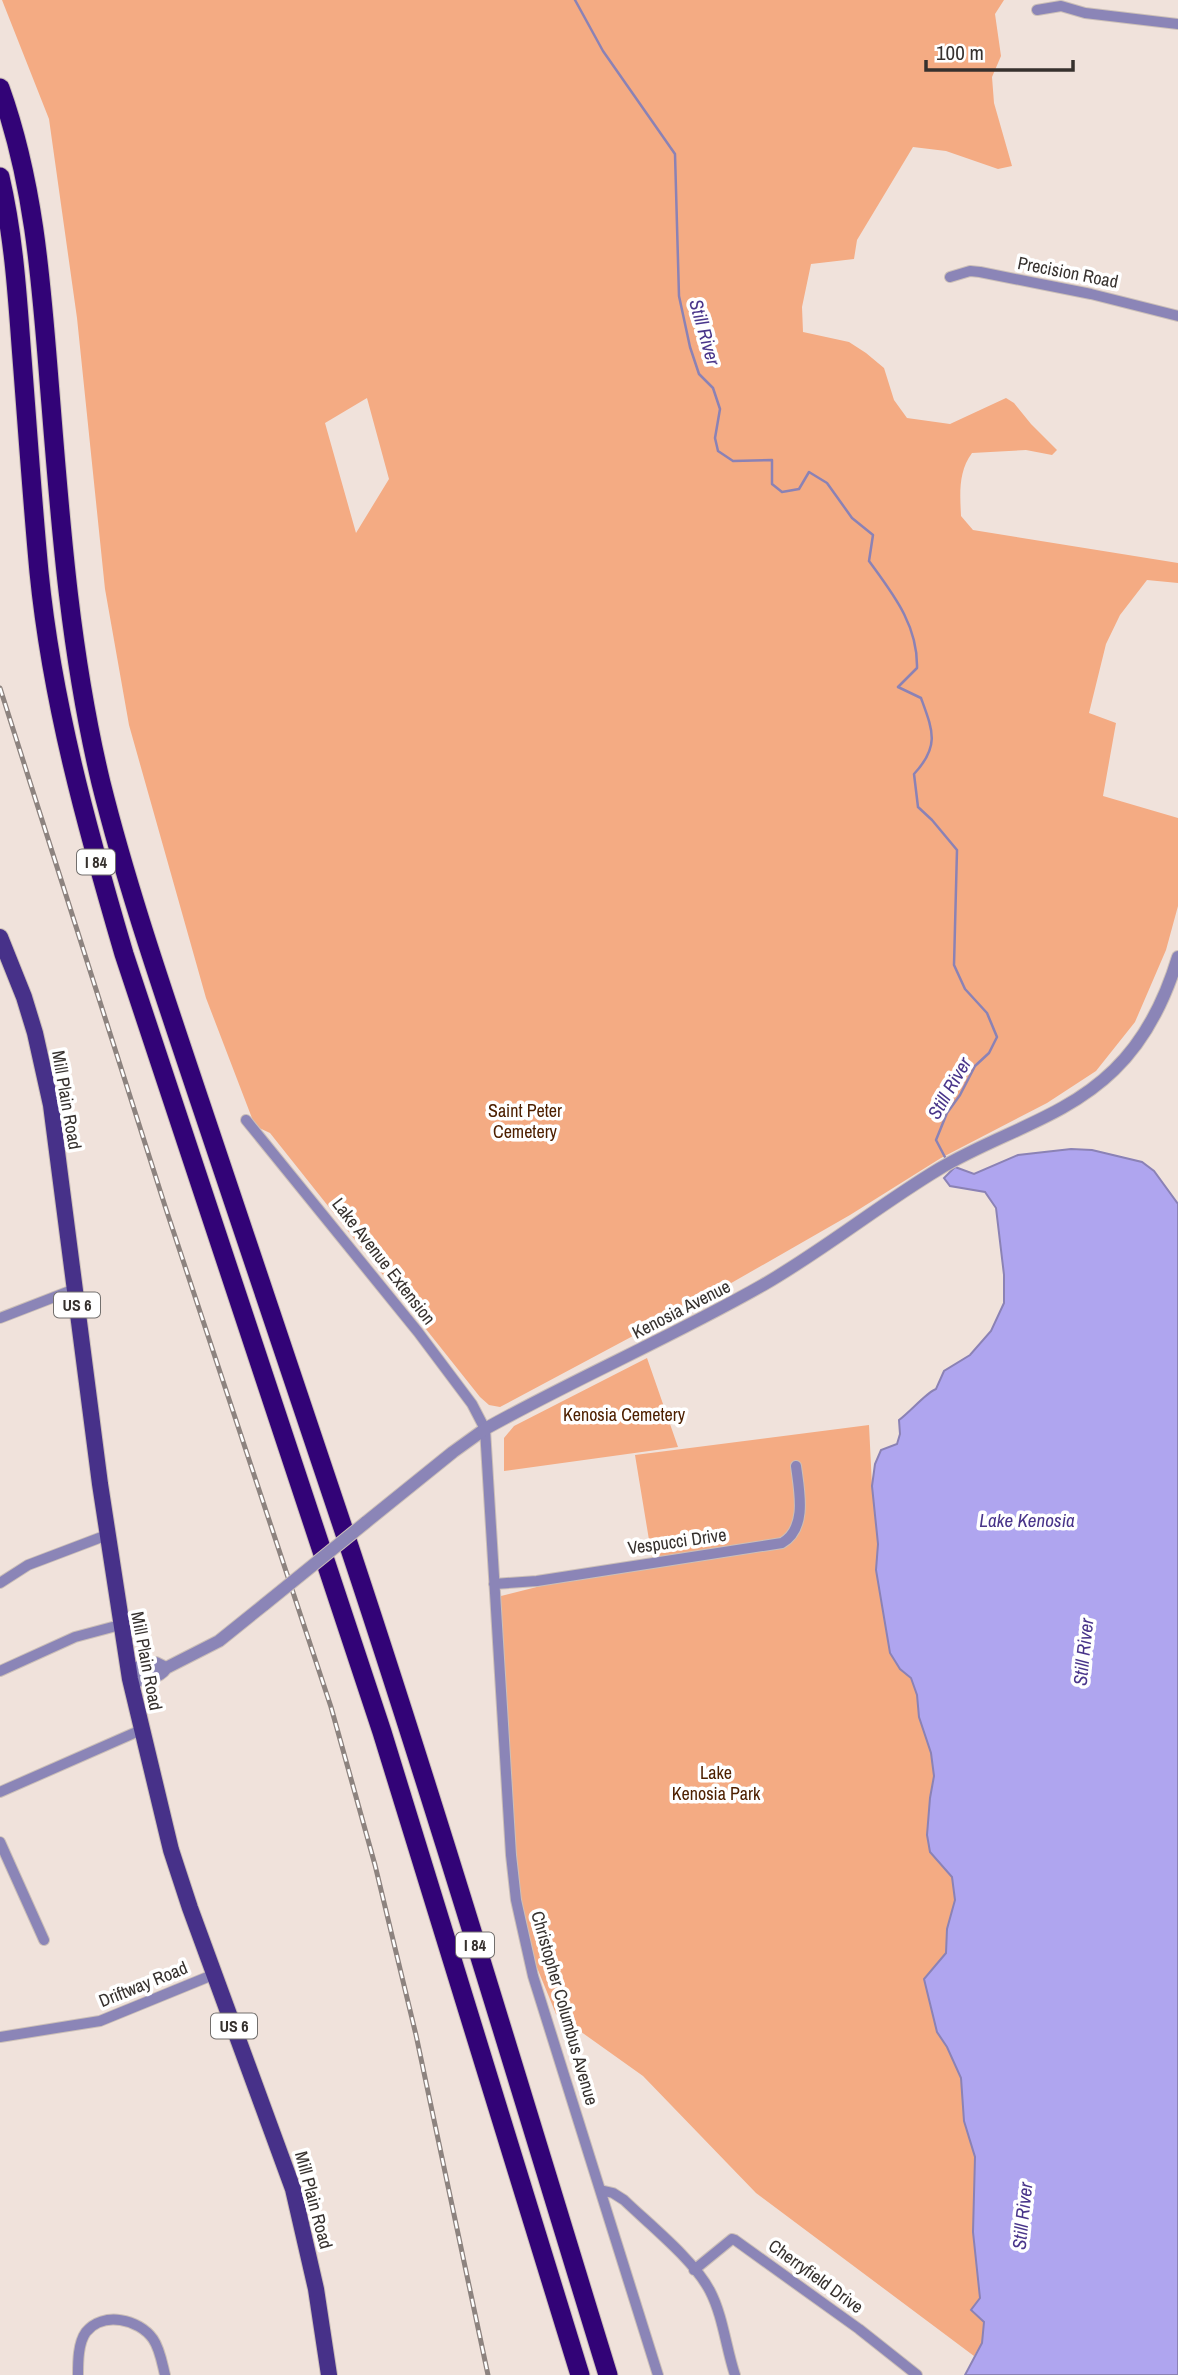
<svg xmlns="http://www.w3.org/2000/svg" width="1178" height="2375" viewBox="0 0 1178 2375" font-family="'Archivo Narrow',sans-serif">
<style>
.green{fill:#f4ab83;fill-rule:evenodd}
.water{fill:#afa5ef;stroke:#8b82b5;stroke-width:2}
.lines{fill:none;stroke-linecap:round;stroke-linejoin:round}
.stream{stroke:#8b82b5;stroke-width:2.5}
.minor-casing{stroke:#cbbfb8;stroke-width:12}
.tertiary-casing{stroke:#cbbfb8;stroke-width:14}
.primary-casing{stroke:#cbbfb8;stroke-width:18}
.motorway-casing{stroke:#cbbfb8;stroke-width:21}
.minor{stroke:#8b85b7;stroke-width:10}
.tertiary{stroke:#8b85b7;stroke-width:12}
.primary{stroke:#473189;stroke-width:16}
.motorway{stroke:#320377;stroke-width:19}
.rail-casing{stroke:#8d837f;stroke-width:5}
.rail{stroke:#fff;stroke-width:2.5;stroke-dasharray:8;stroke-linecap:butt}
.tertiary-bridge-casing{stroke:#cbbfb8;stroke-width:14;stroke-linecap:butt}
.tertiary-bridge{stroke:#8b85b7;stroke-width:12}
.labels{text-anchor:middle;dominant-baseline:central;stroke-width:7;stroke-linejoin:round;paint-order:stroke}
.shield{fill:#fff;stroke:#726f6d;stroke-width:2}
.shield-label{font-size:16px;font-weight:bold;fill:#36312e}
.street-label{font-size:18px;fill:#36312e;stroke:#fff}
.park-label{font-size:18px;fill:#4e2000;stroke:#fff}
.water-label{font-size:19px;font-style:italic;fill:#49358a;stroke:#fff}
</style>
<rect width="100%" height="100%" fill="#f0e2db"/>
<path class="green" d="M 2,0 L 1004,0 L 995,14 L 1001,56 L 992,77 L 994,103 L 1012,166 L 998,169 L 946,151 L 913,147 L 857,240 L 854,259 L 811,264 L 802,307 L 803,332 L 849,342 L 866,353 L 884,368 L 894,400 L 907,418 L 950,424 L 1006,398 L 1014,403 L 1031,424 L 1057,450 L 1052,455 L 1026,450 L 972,453 C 958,472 960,494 961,516 L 973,530 L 1178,563 L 1178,583 L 1147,580 L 1120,615 L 1106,644 L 1089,713 L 1116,723 L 1103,796 L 1178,818 L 1178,906 L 1166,950 L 1135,1022 L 1096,1071 L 1047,1103 L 941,1158 L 850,1215 L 719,1290 L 500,1407 L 489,1405 L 480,1397 L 270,1133 L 255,1126 L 206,998 L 129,725 L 105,589 L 77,318 L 49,119 ZM 367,398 L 389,479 L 356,533 L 325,423 Z
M 647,1358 L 678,1447 L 504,1471 L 504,1438 L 514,1426 Z
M 869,1425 L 872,1486 L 878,1544 L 876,1570 L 900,1669 L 911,1678 L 917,1695 L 919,1717 L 931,1753 L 934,1776 L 930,1798 L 930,1852 L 952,1877 L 955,1900 L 947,1929 L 946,1953 L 924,1980 L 937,2032 L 947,2047 L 961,2078 L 964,2121 L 975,2157 L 973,2232 L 984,2322 L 982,2343 L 974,2356 L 756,2193 L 643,2076 L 556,2014 L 531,1953 L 510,1873 L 497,1597 L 652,1558 L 635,1455 Z"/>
<path class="water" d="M 1071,1149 L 1092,1150 L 1142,1162 L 1154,1171 L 1178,1204 L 1178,2375 L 965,2375 L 982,2343 L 984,2322 L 971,2310 L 980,2298 L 973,2232 L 975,2157 L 964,2121 L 961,2078 L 947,2047 L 937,2032 L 924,1979 L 946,1953 L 947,1929 L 955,1900 L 952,1877 L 930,1852 L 927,1835 L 930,1798 L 934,1776 L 931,1753 L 919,1717 L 917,1695 L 911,1678 L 900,1669 L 890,1653 L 876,1570 L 878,1544 L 872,1486 L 875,1464 L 881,1450 L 897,1444 L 900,1434 L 899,1420 C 910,1412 927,1392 936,1389 L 944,1371 L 970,1355 L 991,1331 L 1004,1303 L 1004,1275 L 996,1208 L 985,1192 L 950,1186 L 944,1178 L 955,1167 L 974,1174 L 1018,1155 Z"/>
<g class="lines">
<path class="stream" d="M 575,0 L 603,51 L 675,154 L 679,296 L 690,347 L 699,374 L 713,388 L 720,409 L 715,438 L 718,451 L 733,461 L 772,460 L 772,484 L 782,492 L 799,489 L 809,472 L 827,483 L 852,518 L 873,535 L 869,561 C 893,594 918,625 917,668 L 898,687 L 921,698 C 933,731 940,746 914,774 L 918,807 L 932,820 L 957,850 L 954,965 L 965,989 L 987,1013 L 997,1037 L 989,1053 L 975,1066 L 960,1095 L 947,1113 L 936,1140 L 947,1161"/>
<g class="minor-casing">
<path id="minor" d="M 1037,10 L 1061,6 L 1085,13 L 1178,24
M 950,277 L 970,271 L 980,272 L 1091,294 L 1178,316
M 246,1120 L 418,1332 L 472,1404 L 485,1429 L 511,1855 L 516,1900 L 533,1976 L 658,2375
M 0,1318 L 75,1289
M 0,1583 L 28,1565 L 107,1535
M 494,1584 L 537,1581 L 782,1543 C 808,1528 799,1490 796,1466
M 0,1671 L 75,1637 L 120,1625
M 0,1792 L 141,1730
M 0,1842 L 44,1940
M 0,2037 L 100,2021 L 215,1974
M 600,2190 L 613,2193 L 624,2200 C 650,2225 694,2260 710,2291 C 723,2316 726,2348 735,2375
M 694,2270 L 732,2239 L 735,2240 L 859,2329 L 917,2375
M 78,2375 C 78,2362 78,2343 86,2332 C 103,2311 139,2319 153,2339 C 160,2349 162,2363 165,2375"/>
</g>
<g class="tertiary-casing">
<path id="tertiary" d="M 365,1523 L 453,1452 L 485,1429 C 576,1378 672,1337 763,1285 C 824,1250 879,1205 939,1169 C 997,1134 1065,1118 1114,1070 C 1146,1039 1165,1000 1178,957
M 166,1668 L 156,1663 L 136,1668 L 130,1679 C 141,1683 159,1678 166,1668 L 219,1641 L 265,1604"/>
</g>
<g class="primary-casing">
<path id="primary" d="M 0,937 L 24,997 L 35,1033 L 51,1105 L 100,1484 L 130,1679 L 171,1850 L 190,1908 L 293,2189 L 316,2289 L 329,2375"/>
</g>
<g class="motorway-casing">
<path id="motorway" d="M 0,88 C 37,191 42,297 51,405 C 61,532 71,658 101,783 C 128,891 165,997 200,1102 C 246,1238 291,1374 337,1510 C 433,1796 519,2086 608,2375
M 0,177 C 13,233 17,289 21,345 C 27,421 32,497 39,572 C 52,703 87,828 124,954 L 382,1732 L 580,2375"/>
</g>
<use href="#minor" class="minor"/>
<use href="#tertiary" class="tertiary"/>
<use href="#primary" class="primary"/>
<use href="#motorway" class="motorway"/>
<g class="rail-casing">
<path id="rail" d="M 0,688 L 165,1206 L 331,1707 L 375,1865 L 416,2035 L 488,2375"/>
</g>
<use href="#rail" class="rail"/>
<g class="tertiary-bridge-casing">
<path id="tertiary-bridge" d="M 265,1604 L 365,1523"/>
</g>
<use href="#tertiary-bridge" class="tertiary-bridge"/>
</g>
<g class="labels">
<g class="shield">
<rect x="77" y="849.5" width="38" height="25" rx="5"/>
<rect x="54" y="1292.5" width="46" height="25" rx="5"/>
<rect x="456" y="1932.5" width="38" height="25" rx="5"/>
<rect x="211" y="2013.5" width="46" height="25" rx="5"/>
</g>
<g class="shield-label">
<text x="96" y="862">I 84</text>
<text x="77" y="1305">US 6</text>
<text x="475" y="1945">I 84</text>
<text x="234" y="2026">US 6</text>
</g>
<g class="street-label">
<text transform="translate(1068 272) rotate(11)">Precision Road</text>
<text transform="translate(67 1100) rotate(80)">Mill Plain Road</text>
<text transform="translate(384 1261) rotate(52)">Lake Avenue Extension</text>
<text transform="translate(681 1309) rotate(-27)">Kenosia Avenue</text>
<text transform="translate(677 1541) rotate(-8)">Vespucci Drive</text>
<text transform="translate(147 1661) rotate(79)">Mill Plain Road</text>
<text transform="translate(143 1984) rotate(-22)">Driftway Road</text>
<text transform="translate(565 2008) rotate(74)">Christopher Columbus Avenue</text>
<text transform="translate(314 2200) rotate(75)">Mill Plain Road</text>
<text transform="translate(816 2276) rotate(36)">Cherryfield Drive</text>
</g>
<g class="park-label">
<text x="525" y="1110">Saint Peter<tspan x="525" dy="21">Cemetery</tspan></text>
<text x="624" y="1414">Kenosia Cemetery</text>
<text x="716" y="1772">Lake<tspan x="716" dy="21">Kenosia Park</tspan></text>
</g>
<g class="water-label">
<text transform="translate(705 332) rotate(74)">Still River</text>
<text transform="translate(949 1088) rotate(-60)">Still River</text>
<text x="1027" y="1520">Lake Kenosia</text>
<text transform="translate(1083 1652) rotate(-84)">Still River</text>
<text transform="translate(1022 2216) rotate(-84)">Still River</text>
</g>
</g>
<path d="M926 60v10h147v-10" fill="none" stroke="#36312e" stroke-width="3.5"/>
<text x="936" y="60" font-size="21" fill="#36312e" stroke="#ffffff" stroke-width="5" paint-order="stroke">100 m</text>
</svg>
